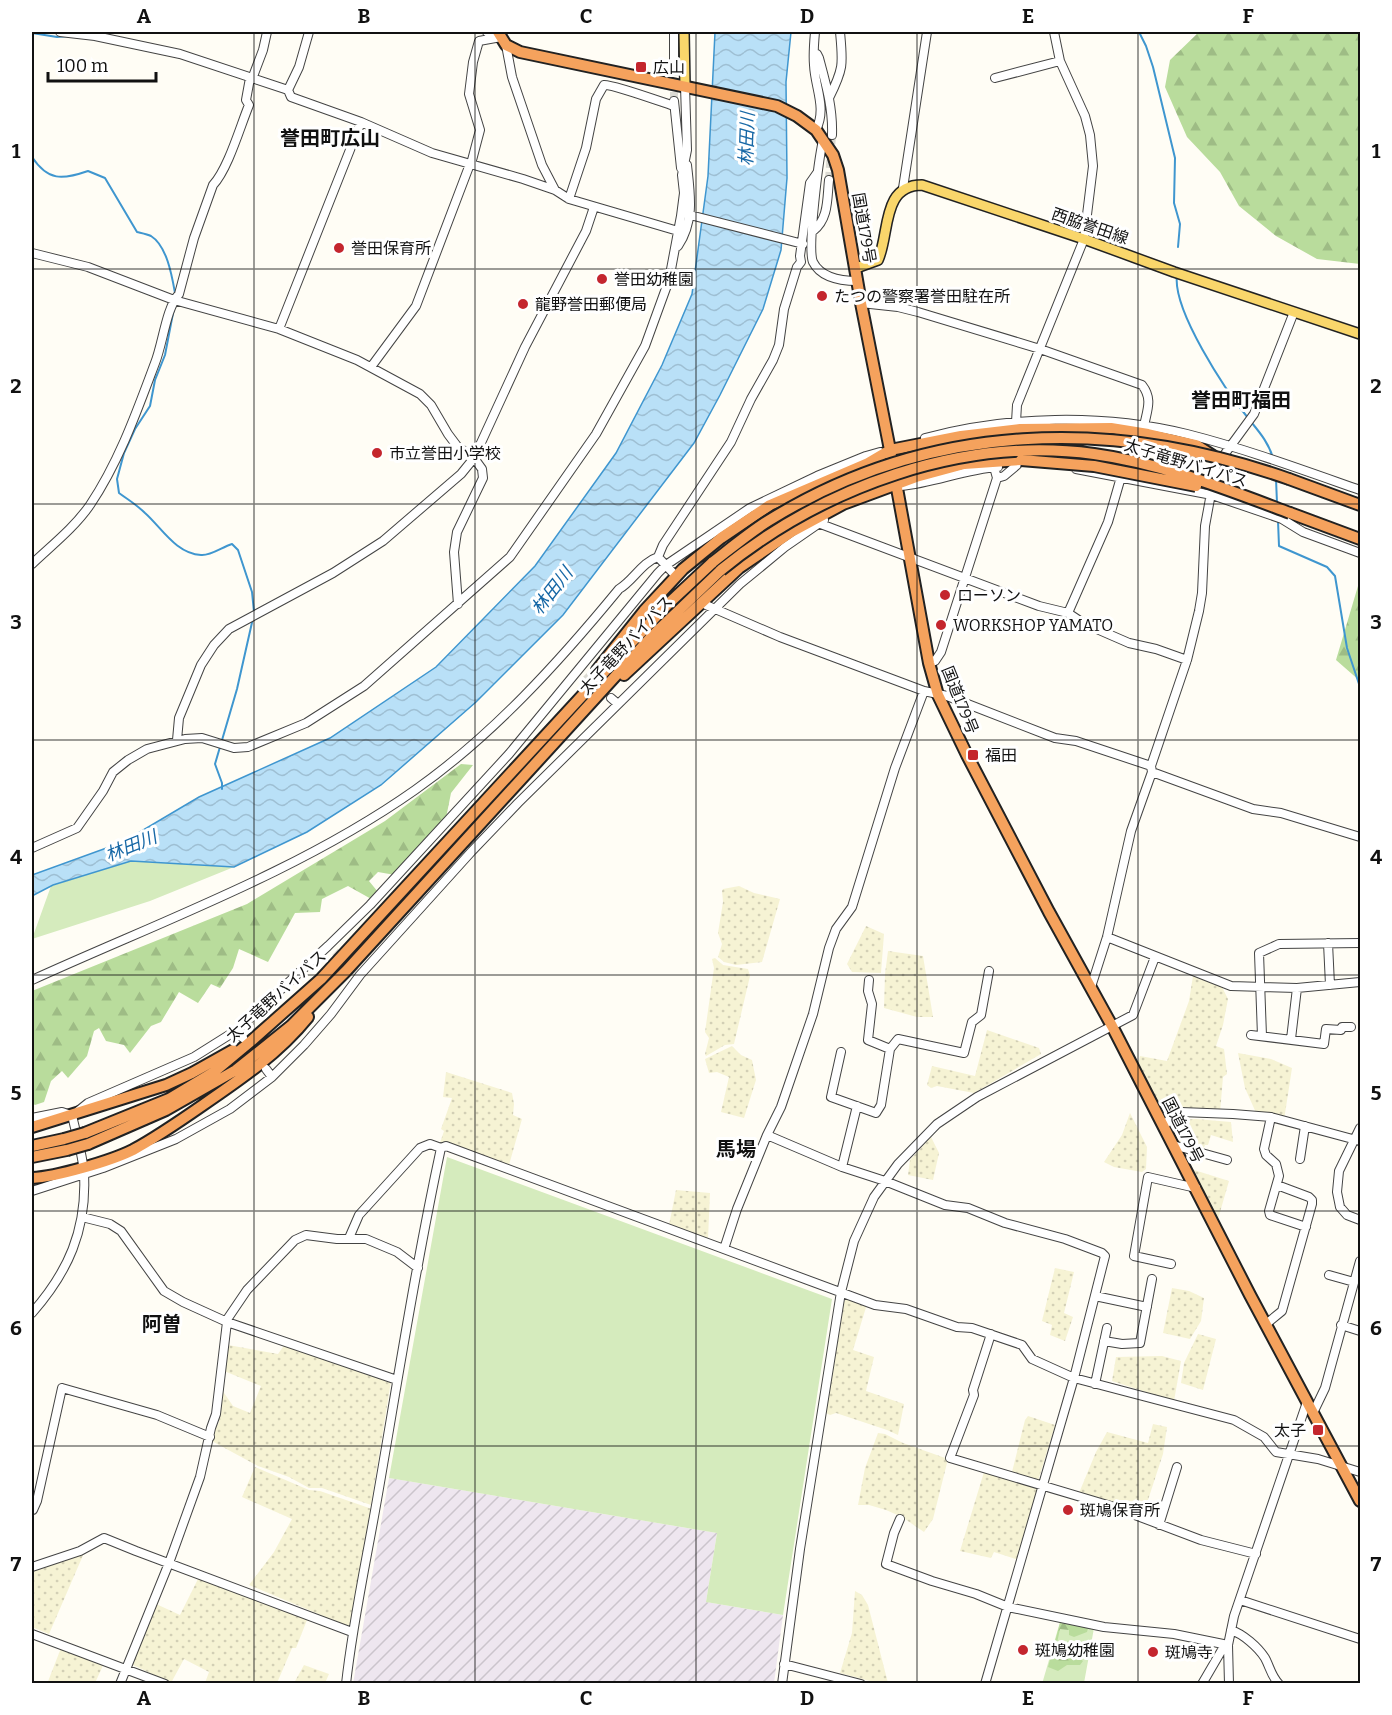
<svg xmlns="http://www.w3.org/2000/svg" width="1392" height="1715" viewBox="0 0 1392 1715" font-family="Bitter,'Noto Sans JP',serif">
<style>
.industrial{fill:url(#industrial-furrows)}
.farmland{fill:url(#farmland-dots)}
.grass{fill:#d5ebbd}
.forest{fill:url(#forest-firs)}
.water{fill:url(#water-waves);stroke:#3f96cf;stroke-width:1.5}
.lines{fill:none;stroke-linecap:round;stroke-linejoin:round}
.stream{stroke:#3f96cf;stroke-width:2}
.minor-tunnel{stroke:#dbdad3;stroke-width:8;stroke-dasharray:8 4;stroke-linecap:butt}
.minor-casing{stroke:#444;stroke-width:10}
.major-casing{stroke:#222;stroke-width:12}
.highway-casing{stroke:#222;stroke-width:14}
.minor{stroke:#fff;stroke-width:8}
.major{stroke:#f9d66b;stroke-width:9}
.highway{stroke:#f5a25d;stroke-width:10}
.highway-bridge-casing{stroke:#222;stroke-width:14;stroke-linecap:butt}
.highway-bridge{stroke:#f5a25d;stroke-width:10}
.grid{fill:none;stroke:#111;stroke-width:1.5;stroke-opacity:0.55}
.poi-dot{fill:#c4262e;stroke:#fff;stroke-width:2}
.labels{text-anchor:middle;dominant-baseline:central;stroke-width:6;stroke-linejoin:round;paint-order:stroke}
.poi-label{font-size:16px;fill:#111;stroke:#fff;text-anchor:start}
.street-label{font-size:16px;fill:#111;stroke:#fff}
.water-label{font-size:18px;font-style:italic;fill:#1768a6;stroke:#fff}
.quarter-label{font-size:20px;font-weight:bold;fill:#111;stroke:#fff}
.neatline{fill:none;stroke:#111;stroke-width:2}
.grid-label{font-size:20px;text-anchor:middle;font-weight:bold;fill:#111}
</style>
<defs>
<pattern id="industrial-furrows" width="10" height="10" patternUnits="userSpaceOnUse" patternTransform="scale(1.5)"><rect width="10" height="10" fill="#eee6ef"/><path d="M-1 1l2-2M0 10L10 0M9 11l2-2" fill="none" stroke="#cbc4cc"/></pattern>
<pattern id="farmland-dots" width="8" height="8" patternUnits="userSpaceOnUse" patternTransform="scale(1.5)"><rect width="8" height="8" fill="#f6f3d4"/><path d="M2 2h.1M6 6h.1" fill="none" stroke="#d2cfb5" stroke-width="1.8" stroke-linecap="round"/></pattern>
<pattern id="forest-firs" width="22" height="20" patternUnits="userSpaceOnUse" patternTransform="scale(1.5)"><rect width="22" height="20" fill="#b9dc9c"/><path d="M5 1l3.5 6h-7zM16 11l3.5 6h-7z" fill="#9ebc85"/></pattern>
<pattern id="water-waves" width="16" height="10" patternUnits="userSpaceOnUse" patternTransform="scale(1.5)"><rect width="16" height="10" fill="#b9e0f7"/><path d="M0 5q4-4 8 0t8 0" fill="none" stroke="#9ebfd3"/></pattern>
</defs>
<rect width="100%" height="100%" fill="#fffdf5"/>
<path class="industrial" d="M 389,1478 L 717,1533 L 706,1602 L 783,1615 L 774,1683 L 353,1684 Z"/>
<path class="farmland" d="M 739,886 L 754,893 L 780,899 L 762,962 L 736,965 L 724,962 L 718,957 L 722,944 L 718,933 L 723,902 L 722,891 L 723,889 Z
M 866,926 L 884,934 L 881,973 L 852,972 L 847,964 Z
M 888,951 L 923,956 L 933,1017 L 917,1017 L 884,1008 L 885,974 Z
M 715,958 L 723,965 L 748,969 L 750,976 L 734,1044 L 725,1045 L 706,1056 L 705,1054 L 709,1038 L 705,1032 L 714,968 L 712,959 Z
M 1193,976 L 1221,985 L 1228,999 L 1223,1025 L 1216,1046 L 1224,1049 L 1227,1074 L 1223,1077 L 1220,1113 L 1184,1113 L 1167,1121 L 1153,1099 L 1138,1063 L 1140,1056 L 1167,1061 L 1189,1001 Z
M 987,1030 L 1039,1048 L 1041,1054 L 974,1093 L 937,1086 L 931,1088 L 927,1085 L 932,1066 L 975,1076 Z
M 732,1046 L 741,1055 L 752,1060 L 756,1080 L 744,1118 L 721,1112 L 729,1077 L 717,1072 L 709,1073 L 705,1059 Z
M 1238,1053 L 1271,1059 L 1292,1068 L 1284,1120 L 1257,1115 L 1245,1088 Z
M 446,1072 L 512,1093 L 514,1104 L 513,1115 L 522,1119 L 509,1165 L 445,1142 L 440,1143 L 444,1131 L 441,1129 L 452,1098 L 443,1097 Z
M 1130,1113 L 1147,1147 L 1146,1169 L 1142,1172 L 1114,1167 L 1104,1162 L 1122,1135 Z
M 1196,1119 L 1231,1122 L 1233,1142 L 1211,1135 L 1208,1145 L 1205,1145 L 1203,1150 L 1179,1142 L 1169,1127 L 1181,1120 Z
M 931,1137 L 939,1153 L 933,1180 L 908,1175 L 910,1160 Z
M 1191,1169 L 1229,1181 L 1218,1219 Z
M 676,1190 L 710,1193 L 708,1239 L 669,1225 Z
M 1055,1268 L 1074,1272 L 1064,1313 L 1073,1317 L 1065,1341 L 1050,1335 L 1052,1325 L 1042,1321 Z
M 1172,1288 L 1189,1291 L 1204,1298 L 1201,1321 L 1190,1339 L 1163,1333 Z
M 845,1296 L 867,1304 L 853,1350 L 874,1357 L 866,1391 L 904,1404 L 898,1435 L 887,1430 L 836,1413 L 830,1415 L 826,1413 Z
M 1198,1334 L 1216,1339 L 1203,1390 L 1181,1383 L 1184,1363 Z
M 285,1344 L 324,1360 L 391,1381 L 371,1505 L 322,1488 L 309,1488 L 289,1477 L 258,1466 L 210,1440 L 219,1422 L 222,1390 L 233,1406 L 250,1413 L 261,1386 L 224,1371 L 228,1345 L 278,1354 Z
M 1162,1356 L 1181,1361 L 1174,1401 L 1112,1381 L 1116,1357 Z
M 1028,1416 L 1055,1425 L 1038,1481 L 1012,1472 L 1025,1420 Z
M 1153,1424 L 1167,1427 L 1163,1454 L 1147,1503 L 1135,1499 L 1131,1509 L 1079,1493 L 1096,1452 L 1107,1432 L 1148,1443 Z
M 878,1433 L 885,1434 L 903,1443 L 948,1459 L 933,1519 L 924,1532 L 902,1517 L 886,1510 L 869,1505 L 858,1505 L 865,1468 Z
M 255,1467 L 309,1490 L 320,1491 L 372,1509 L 351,1625 L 347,1626 L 249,1585 L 274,1552 L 292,1519 L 242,1497 Z
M 984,1472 L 1039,1487 L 1019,1560 L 994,1552 L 991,1558 L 960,1551 Z
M 84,1553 L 49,1634 L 32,1627 L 32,1570 Z
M 203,1577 L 307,1620 L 296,1648 L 292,1648 L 277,1683 L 205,1683 L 209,1672 L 184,1659 L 171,1683 L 131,1664 L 154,1603 L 180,1615 L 198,1579 Z
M 855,1591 L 862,1595 L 868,1605 L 888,1683 L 877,1683 L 840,1673 L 852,1633 Z
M 61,1648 L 105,1661 L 95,1683 L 47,1684 Z
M 304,1665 L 329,1674 L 325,1683 L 294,1683 Z"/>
<path class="grass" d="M 131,861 L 234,867 L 150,901 L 32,939 L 51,886 Z
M 447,1157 L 832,1299 L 783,1615 L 706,1602 L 717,1533 L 389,1478 Z
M 1060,1622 L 1094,1628 L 1084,1683 L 1042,1684 Z"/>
<path class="forest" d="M 1199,32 L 1360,32 L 1360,264 L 1317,259 L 1276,236 L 1239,206 L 1220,172 L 1187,137 L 1165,87 L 1170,60 Z
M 1360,584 L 1360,681 L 1336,660 L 1358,586 Z
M 461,764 L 473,765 L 451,793 L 446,818 L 420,844 L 395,875 L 378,872 L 369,881 L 378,892 L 373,900 L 348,886 L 322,899 L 320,912 L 295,913 L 268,962 L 239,949 L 233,968 L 220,988 L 211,984 L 198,1003 L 179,992 L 161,1022 L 151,1026 L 130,1053 L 124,1045 L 106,1041 L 99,1028 L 94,1031 L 87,1056 L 68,1078 L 62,1071 L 51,1081 L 44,1102 L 35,1105 L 32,1103 L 32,991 L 247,904 L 385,821 Z
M 1060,1623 L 1088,1628 L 1087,1632 L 1074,1637 L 1069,1635 L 1069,1630 L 1060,1629 L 1057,1643 L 1065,1644 L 1068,1641 L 1073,1643 L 1076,1655 L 1083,1661 L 1080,1665 L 1067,1665 L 1058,1671 L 1048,1667 Z"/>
<path class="water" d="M 715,32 L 791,32 L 786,82 L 787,178 L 781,250 L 763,309 L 720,395 L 694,443 L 563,615 L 476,702 L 381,785 L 307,832 L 234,867 L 131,861 L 53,885 L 32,896 L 32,875 L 123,842 L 199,797 L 330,738 L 436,667 L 535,566 L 616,453 L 662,365 L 692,294 L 708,176 Z"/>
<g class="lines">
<path class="stream" d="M 1139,32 L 1146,46 L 1153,67 L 1175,158 L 1174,203 L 1180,224 L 1178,247
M 32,33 L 57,37 L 69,36
M 32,157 C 48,181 62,180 88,171 L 105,178 L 137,232 C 141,233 147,234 151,236 C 167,246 172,276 175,293
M 1177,275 C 1172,310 1226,391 1248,418
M 174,308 L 165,355 L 155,380 L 150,406 L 135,429 L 124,453 L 117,479 L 119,493 C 127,499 137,505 145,513 C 161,527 176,554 201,555 C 211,556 222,547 232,544 L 238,550 L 252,592 L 254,612
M 1252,423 C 1261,434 1269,444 1273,458
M 1276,479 L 1277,503
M 1278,521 L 1279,546 L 1327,567 L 1335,576 L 1347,648 L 1360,687
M 222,789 L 222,783 L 215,764 L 237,689 L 253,618
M 1198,1684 L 1202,1677"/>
<path class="minor-tunnel" d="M 674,68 L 674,101
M 829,180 L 832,135
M 674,574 L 699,598
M 586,674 L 596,684
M 335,952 L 356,972"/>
<g class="minor-casing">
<path id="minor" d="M 60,32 L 95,36 L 180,54 L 288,90 L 291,97 L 361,122 L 432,153 L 523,179 L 555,190 L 569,199 L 678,231
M 487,32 L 499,37
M 674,32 L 674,68
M 815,32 C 814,43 813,54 814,65 C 815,88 827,108 816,130
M 506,45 L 512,77 L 542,165 L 555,190
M 814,53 L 817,54 L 819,58 C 826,84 833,108 832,135
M 995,78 L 1060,61
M 252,79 L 263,50 L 267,32
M 288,90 L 299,67 L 309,32
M 829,98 C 844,68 843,64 840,32
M 674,101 L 681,168
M 823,140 C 819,158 807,248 813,262 C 821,278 842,281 858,281
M 471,164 L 480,130 L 469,94 L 473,62 L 479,41 L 501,37
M 903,188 L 927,32
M 569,199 L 586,148 L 596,99 L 604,85 C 612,84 662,102 674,106
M 690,215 L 803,244
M 813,231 C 829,219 827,198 829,180
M 678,246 C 695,221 690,193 687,165
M 32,253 L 88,267 L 174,300 L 279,329 L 357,360 L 420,394 L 431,405 L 448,434 L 457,446 L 474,458 L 482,469 L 483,478 L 457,532 L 454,552 L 458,604
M 861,303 L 898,307 L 918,312 L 1040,349 L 1142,385 C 1153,399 1147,410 1144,426
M 279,329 L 361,122
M 371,367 L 416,306 L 470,164
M 1016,422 L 1017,405 L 1084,239 L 1093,166 L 1090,135 L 1085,116 L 1060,61 L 1054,32
M 925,438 C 1009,416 1101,413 1187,434 C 1246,449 1303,470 1360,490
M 994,467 L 997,478 L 1004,476 L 1017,465
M 1076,469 L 1212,495 L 1282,519 L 1303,532 L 1360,553
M 901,486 C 934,483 965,469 998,467
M 818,523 L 1039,606 L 1068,613 L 1083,623 L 1129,643 L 1156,649 L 1187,660
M 658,557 L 663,545 L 731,442 L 751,399 L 773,360 L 779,345 L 784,309 L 797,267 L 801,262 L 800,256 L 810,183 L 817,173
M 32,564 C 52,545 74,528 90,505 C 119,462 137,411 155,363 C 163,343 166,308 179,294 L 194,238 L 213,185 C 228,169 240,127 249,105 L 246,100 L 250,78
M 706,605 L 780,637 L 924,691 L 947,696 L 1055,738 L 1076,741 L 1151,766 L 1152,772 L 1253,809 L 1281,813 L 1360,837
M 1068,613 L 1108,522 L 1121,477
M 929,663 L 935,661 L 941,652 L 997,478
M 611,698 L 618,704
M 177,740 L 179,718 L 201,665 L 214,645 L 229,629 L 333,573 L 383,541 L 461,474 L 474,458 L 525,347 L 586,231 L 594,207
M 1151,766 L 1187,660 L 1199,611 L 1202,593 L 1205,526 L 1216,466 L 1254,414 L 1294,312
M 32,848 L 77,828 L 103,791 L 113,772 L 128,760 L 147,749 L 185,739 L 202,738 L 234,748 L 248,747 L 306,723 L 364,686 L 510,557 L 596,434 L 645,346 L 669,280 L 681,216 L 684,193 L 682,175 L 687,150 L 685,86
M 1107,937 L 1231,986 L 1297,988 L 1360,982
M 1328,943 L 1330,985
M 32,980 C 159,922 300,871 415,790 C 493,735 559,662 619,589 C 633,581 642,562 658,557 L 674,574
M 869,980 L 868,991 L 872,1004 L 868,1040 L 890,1049
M 1091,987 L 1107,937 L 1131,831 L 1152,772
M 237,1030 L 243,1038
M 1251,1035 L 1324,1044 L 1326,1029 L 1341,1030 L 1342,1027 L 1351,1027
M 1262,1036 L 1259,953 L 1279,944 L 1360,943
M 1291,1039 L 1297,988
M 841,1052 L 831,1097 L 876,1113 L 881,1105 L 890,1049 L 898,1039 L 964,1053 L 972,1022 L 981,1015 L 989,971
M 266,1069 L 272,1077
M 78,1111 L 88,1103 L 194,1057 L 237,1030 L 328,946 L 370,905 L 509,754 L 658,573 L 666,565 L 750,508 L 817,476 L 866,456 L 880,452
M 1271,1117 L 1264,1149 L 1266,1155 L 1276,1164 L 1279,1176 L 1269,1211 L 1270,1215 L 1306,1227
M 32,1118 L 62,1112 L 71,1115
M 1164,1127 L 1171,1117 L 1181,1112 L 1233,1114 L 1271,1117 L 1360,1141
M 1360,1128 L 1339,1171 L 1337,1192 L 1340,1207 L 1347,1215 L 1360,1220
M 767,1135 L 842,1167 L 885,1181 L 945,1205 L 968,1208 L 1005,1223 L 1065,1239 L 1102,1253 L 1105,1256 L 1074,1378 L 985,1684
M 1173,1145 L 1227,1160
M 1300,1159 L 1305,1126
M 842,1167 L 857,1106
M 32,1191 L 103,1168 L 176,1139 L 230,1109 L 272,1077 L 304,1045 L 331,1014 L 360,975 L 472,851 L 518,803 L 740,584 L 785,547 L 824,520
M 82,1217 L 110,1224 L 121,1231 L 164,1291 L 183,1302 L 227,1322 L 397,1380
M 349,1238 L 359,1215 L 420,1148 L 430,1144 L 441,1148 L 446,1146 L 875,1305 L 906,1309 L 957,1327 L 972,1328 L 1022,1345 L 1032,1359 L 1074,1378 L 1234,1420 L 1264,1437 L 1276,1452 L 1318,1459 L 1360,1472
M 724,1249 L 737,1209 L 767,1135 L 781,1107 L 813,1014 L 829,948 L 836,929 L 852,907 L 895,768 L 924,691
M 1171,1264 L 1134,1256 L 1148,1177 L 1196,1188
M 1329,1275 L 1354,1282
M 1095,1296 L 1147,1307
M 32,1313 C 68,1272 87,1230 84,1174 C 83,1155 76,1134 72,1115
M 226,1321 L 247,1290 L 295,1240 L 306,1235 L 337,1239 L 366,1239 L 397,1252 L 418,1268
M 1266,1324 L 1282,1311 L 1312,1204 L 1312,1200 L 1309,1197 L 1277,1185
M 1341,1325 L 1360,1331
M 991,1334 L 973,1390 L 974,1395 L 950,1458 L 1111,1506 L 1201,1540 L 1256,1554
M 1104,1341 L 1122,1344 L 1140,1343 L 1152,1279
M 1095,1384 L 1107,1328
M 1313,1413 L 1325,1388 L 1360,1261
M 32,1510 L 33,1510 L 37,1501 L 62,1388 L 157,1415 L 210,1437
M 900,1519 L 894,1533 L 886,1564 L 932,1581 L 976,1594 L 1008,1607 L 1104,1627 L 1174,1634 L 1228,1645
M 1159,1525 L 1177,1467
M 32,1567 L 80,1551 L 104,1538 L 136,1551 L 352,1632
M 1240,1600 L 1360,1639
M 1231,1630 C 1243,1634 1258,1647 1265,1658 C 1270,1667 1271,1676 1279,1684
M 32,1634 L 165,1684
M 784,1664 L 861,1684
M 120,1684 L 169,1563 L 200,1477 L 211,1428 L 216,1414 L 227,1322
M 346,1684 C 353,1620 367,1558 378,1494 C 398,1379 416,1263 441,1148
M 782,1684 L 800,1549 L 841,1292 L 854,1241 L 874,1197 L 898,1164 L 937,1124 L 977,1097 L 1133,1015 L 1155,957
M 1202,1684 L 1223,1648 L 1228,1645
M 1229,1684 L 1228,1645 L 1234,1616 L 1307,1402"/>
</g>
<g class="major-casing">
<path id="major" d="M 684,32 L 685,86
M 856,268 L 878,260 C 890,234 881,185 922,185 L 1084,239 L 1174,272 L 1360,334"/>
</g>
<g class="highway-casing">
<path id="highway" d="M 498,32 L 506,45 L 520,52 L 777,106 L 797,116 L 816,130 L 833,155 L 838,170 L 861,303 L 890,450 L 929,663 L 938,695 L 967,755 L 1049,912 L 1112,1026 L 1250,1295 L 1360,1501
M 1289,479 L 1360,505
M 1290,513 L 1360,539
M 597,670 L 644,611 L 683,569 L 721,538 L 770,505 L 868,463 L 890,450 L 961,436 L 1020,429 L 1111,428 L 1148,434 L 1196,445 L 1213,456
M 624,675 L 739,568 L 793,531 L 843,504 L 916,477 L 964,464 L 1021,460
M 32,1127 L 166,1085 L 192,1073 L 233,1050
M 85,1133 L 169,1099 L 214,1072 L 250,1042 L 321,979 L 628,646 L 668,604 L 713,562
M 88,1144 L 166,1110 L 236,1070 L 291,1026 L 346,971 L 652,636 L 721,570
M 32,1146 L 64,1139
M 32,1157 L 67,1150
M 32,1178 C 56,1177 111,1161 133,1150 C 157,1137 180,1121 203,1105 C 241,1079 279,1053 308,1017"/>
</g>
<use href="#minor" class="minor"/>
<use href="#major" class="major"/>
<use href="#highway" class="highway"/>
<g class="highway-bridge-casing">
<path id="highway-bridge" d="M 1021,460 L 1094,466 L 1196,486
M 713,562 C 731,548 749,533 768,521 C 929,421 1113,417 1289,479
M 721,570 C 823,487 962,436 1094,454 C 1161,463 1226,489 1290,513
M 64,1139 L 85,1133
M 67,1150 L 88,1144"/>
</g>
<use href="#highway-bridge" class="highway-bridge"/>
</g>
<path class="grid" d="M 254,32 L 254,1684M 475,32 L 475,1684M 696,32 L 696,1684M 917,32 L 917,1684M 1138,32 L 1138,1684M 32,269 L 1360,269M 32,504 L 1360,504M 32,740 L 1360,740M 32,975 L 1360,975M 32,1211 L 1360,1211M 32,1446 L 1360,1446"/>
<g class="poi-dot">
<rect x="635" y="61" width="12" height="12" rx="3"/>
<circle cx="339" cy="248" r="6"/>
<circle cx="602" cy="279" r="6"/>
<circle cx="822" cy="296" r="6"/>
<circle cx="523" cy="304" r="6"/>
<circle cx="377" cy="453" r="6"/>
<circle cx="945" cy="595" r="6"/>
<circle cx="941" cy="625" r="6"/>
<rect x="967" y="749" width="12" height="12" rx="3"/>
<rect x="1312" y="1424" width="12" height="12" rx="3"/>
<circle cx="1068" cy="1510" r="6"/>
<circle cx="1023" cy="1650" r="6"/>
<circle cx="1153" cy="1652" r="6"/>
</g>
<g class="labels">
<g class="poi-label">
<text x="653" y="67">広山</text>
<text x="351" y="248">誉田保育所</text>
<text x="614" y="279">誉田幼稚園</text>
<text x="834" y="296">たつの警察署誉田駐在所</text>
<text x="535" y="304">龍野誉田郵便局</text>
<text x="389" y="453">市立誉田小学校</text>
<text x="957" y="595">ローソン</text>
<text x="953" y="625">WORKSHOP YAMATO</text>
<text x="985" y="755">福田</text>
<text x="1306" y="1430" text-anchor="end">太子</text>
<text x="1080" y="1510">斑鳩保育所</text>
<text x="1035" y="1650">斑鳩幼稚園</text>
<text x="1165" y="1652">斑鳩寺</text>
</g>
<g class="street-label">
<text transform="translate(1090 226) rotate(19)">西脇誉田線</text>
<text transform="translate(864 228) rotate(80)">国道179号</text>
<text transform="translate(1186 463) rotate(17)">太子竜野バイパス</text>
<text transform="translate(626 645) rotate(-47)">太子竜野バイパス</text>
<text transform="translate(960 700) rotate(68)">国道179号</text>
<text transform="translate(276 996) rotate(-42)">太子竜野バイパス</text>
<text transform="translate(1183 1130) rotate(63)">国道179号</text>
</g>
<g class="water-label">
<text transform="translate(747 139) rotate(-88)">林田川</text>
<text transform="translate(552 591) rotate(-52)">林田川</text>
<text transform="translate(131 846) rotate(-22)">林田川</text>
</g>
<g class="quarter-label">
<text x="330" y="138">誉田町広山</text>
<text x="1241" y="400">誉田町福田</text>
<text x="736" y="1149">馬場</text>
<text x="162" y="1324">阿曽</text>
</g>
</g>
<rect width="1392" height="1715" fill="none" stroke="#ffffff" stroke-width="66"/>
<path d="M48 72v9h108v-9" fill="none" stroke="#111111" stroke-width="3"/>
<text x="57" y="72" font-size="18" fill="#111111" stroke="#ffffff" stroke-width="4.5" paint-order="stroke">100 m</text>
<rect x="33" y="33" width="1326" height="1649" class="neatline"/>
<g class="grid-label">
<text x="144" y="23">A</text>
<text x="364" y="23">B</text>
<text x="586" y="23">C</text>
<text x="807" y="23">D</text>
<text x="1028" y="23">E</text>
<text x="1248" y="23">F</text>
<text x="16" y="158">1</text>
<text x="1376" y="158">1</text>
<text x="16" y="393">2</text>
<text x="1376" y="393">2</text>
<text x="16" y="629">3</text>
<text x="1376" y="629">3</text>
<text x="16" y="864">4</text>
<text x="1376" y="864">4</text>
<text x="16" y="1100">5</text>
<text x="1376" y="1100">5</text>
<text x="16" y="1335">6</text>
<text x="1376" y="1335">6</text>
<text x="16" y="1571">7</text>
<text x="1376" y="1571">7</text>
<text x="144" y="1705">A</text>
<text x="364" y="1705">B</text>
<text x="586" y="1705">C</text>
<text x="807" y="1705">D</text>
<text x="1028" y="1705">E</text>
<text x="1248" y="1705">F</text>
</g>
</svg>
